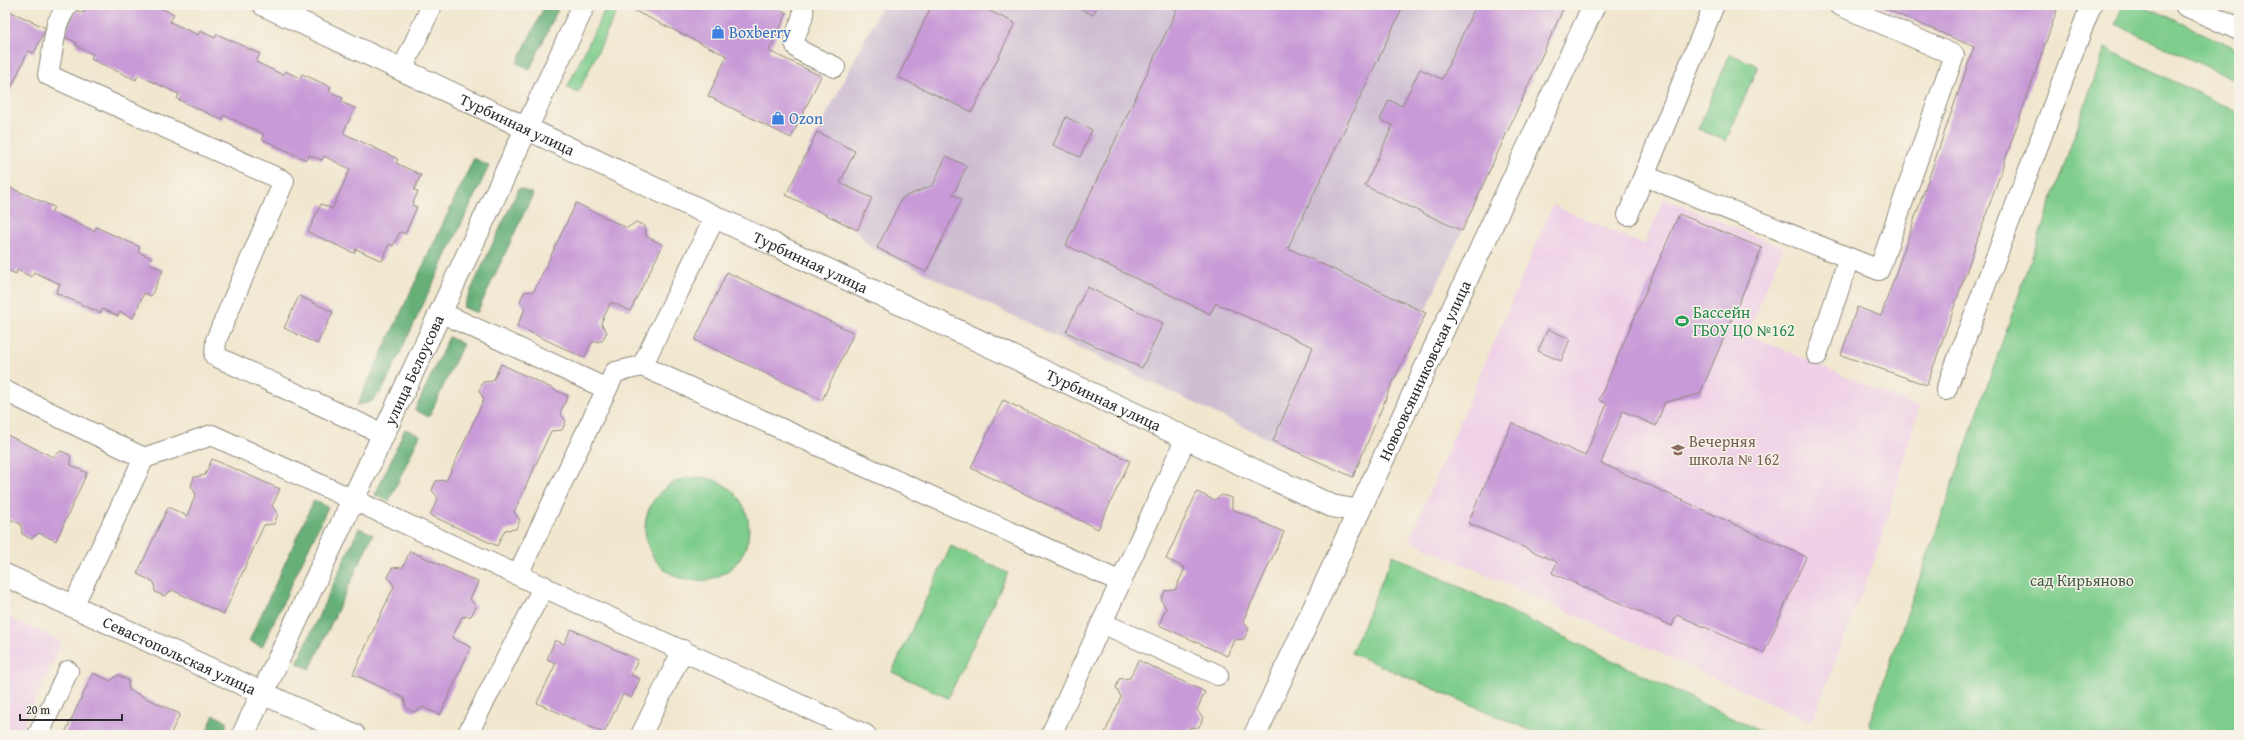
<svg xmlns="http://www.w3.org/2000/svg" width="2244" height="740" viewBox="0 0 2244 740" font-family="'Gentium Book Plus',serif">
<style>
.built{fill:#efd0e6}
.industrial{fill:#cdbed2}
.green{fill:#7ecd8c;stroke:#547c5c}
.forest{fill:#66b078;stroke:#486e52}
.building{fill:#c89ad7}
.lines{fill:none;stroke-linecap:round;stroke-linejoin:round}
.lane-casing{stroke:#8e897d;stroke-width:22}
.street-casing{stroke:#8e897d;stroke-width:24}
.primary-casing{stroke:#8e897d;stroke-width:24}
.lane{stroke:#fff;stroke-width:20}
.street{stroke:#fff;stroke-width:22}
.primary{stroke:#fff;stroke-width:22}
.labels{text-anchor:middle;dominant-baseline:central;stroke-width:3;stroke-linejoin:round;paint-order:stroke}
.shop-label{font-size:16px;fill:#366cbe;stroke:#f7f3e8;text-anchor:start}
.street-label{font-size:16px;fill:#2b2b2b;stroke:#f7f3e8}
.leisure-label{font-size:16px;fill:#27864d;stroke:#f7f3e8;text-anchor:start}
.education-label{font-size:16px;fill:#785e54;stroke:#f7f3e8;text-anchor:start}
.park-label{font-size:16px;fill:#445c48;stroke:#f7f3e8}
</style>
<rect width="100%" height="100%" fill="#f7f3e8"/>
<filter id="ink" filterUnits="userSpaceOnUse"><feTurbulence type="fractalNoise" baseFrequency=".025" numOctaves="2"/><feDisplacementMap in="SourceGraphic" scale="8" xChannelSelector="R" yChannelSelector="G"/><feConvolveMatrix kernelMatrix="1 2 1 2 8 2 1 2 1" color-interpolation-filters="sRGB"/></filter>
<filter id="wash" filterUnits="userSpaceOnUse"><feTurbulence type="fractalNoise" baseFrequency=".012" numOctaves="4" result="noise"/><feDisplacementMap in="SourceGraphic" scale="16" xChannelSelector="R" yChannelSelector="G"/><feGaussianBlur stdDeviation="0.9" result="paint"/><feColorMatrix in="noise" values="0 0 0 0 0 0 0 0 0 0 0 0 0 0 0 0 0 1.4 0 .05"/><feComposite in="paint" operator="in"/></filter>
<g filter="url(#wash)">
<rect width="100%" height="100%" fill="#f1e7cf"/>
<path class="built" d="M 1664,198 L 1783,248 L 1747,334 L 1919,408 L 1876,556 L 1812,722 L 1409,540 L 1553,205 L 1644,245 Z
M 5,616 L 62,642 L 19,735 L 5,735 Z"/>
<path class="industrial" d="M 882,5 L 1562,5 L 1565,6 L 1391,386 L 1353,477 L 1273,441 L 868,246 L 857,230 L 786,195 Z"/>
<path class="green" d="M 607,5 L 620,5 L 578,93 L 567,88 Z
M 2123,5 L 2142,5 L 2239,50 L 2239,82 L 2115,24 Z
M 2105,48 L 2239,113 L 2239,567 L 2235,584 L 2239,586 L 2239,735 L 1872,735 L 1869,723 Z
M 1730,54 L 1758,66 L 1726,141 L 1698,129 Z
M645 529a52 52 0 1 1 104 0a52 52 0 1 1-104 0Z
M 951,546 L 1008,573 L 948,698 L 892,672 Z
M 1393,555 L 1768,735 L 1541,735 L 1351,653 Z"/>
<path class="forest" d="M 545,5 L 560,5 L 530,69 L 517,63 Z
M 474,158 L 489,166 L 382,391 L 371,402 L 357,405 Z
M 519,188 L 533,194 L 477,313 L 463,307 Z
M 449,337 L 463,344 L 429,417 L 415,410 Z
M 405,429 L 420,435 L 389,501 L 375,495 Z
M 314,500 L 328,507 L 262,647 L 249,641 Z
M 359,528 L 373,534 L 310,669 L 297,663 Z
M 214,715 L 228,722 L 222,735 L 205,735 Z"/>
<g id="blocks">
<path class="building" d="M 87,5 L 154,5 L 174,14 L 170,22 L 198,35 L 200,31 L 215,38 L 217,34 L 260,54 L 256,62 L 283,75 L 285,71 L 300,78 L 302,74 L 331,87 L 329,91 L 343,98 L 341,102 L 355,108 L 343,133 L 398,159 L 396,163 L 421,175 L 414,190 L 418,192 L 412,205 L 417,207 L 405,234 L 400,232 L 393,246 L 389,244 L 382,261 L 356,249 L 354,253 L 308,232 L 321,204 L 332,209 L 350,169 L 324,156 L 322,160 L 309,155 L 307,160 L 262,139 L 264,134 L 224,115 L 222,120 L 177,99 L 179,94 L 138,75 L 136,80 L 91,59 L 93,54 L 76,46 L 77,43 L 64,36 L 76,10 L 83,13 Z
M 638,5 L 771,5 L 787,13 L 769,51 L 821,76 L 791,138 L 708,96 L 727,56 L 635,11 Z
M 932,5 L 977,5 L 1015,23 L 972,112 L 898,77 Z
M 1072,5 L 1098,5 L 1093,15 Z
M 1179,5 L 1404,5 L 1288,248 L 1426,313 L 1391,386 L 1353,477 L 1273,441 L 1313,347 L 1216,303 L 1210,314 L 1066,245 Z
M 1476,5 L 1565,5 L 1462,231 L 1365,186 L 1393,125 L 1380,120 L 1389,100 L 1402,106 L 1420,69 L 1442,79 Z
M 1877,5 L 2045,5 L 2057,10 L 1927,385 L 1841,355 L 1857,307 L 1881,316 L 1974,47 Z
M 5,9 L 46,28 L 34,53 L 28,51 L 9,93 L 5,91 Z
M 1066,117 L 1092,130 L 1080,157 L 1053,145 Z
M 817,132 L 855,151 L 840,183 L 872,198 L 857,230 L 786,195 Z
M 946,156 L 967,166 L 953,195 L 962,199 L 926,272 L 877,248 L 902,198 L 933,185 Z
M 9,187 L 54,207 L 51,212 L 94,231 L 96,227 L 140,247 L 138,252 L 152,258 L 149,263 L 163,270 L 151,296 L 144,293 L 133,318 L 120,312 L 118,316 L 102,309 L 101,313 L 56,293 L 60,284 L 34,272 L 32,277 L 17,270 L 16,274 L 5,269 L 5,190 L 7,191 Z
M 576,203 L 627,228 L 636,222 L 645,226 L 646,236 L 663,245 L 630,311 L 611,302 L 601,323 L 607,332 L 602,341 L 592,342 L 584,358 L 517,326 L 525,309 L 520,301 L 524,292 L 534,291 Z
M 1679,214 L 1762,248 L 1700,394 L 1665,402 L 1656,426 L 1623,411 L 1601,463 L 1806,557 L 1764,653 L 1677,615 L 1672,626 L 1552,573 L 1557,562 L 1468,523 L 1512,423 L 1585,456 L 1607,404 L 1599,400 Z
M 727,272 L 854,333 L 822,400 L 695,340 Z
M 1087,287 L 1163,323 L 1142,368 L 1066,332 Z
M 299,296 L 333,312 L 317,344 L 284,328 Z
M 1548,329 L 1570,339 L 1561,361 L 1538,351 Z
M 501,364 L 568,396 L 560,413 L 566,421 L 562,430 L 551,431 L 514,512 L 520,520 L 516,529 L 505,530 L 497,546 L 430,515 L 438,498 L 432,490 L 436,481 L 447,480 L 484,399 L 479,391 L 483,382 L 493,381 Z
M 1003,400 L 1130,461 L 1098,529 L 971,468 Z
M 5,434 L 53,457 L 61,451 L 70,455 L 71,465 L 87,473 L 56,541 L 39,533 L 31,539 L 22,534 L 21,524 L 5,517 Z
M 212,459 L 280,489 L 272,506 L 278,514 L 274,524 L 264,525 L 224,614 L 172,590 L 164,596 L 155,592 L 154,582 L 137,574 L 168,507 L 187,516 L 196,494 L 191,486 L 194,477 L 205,475 Z
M 1197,492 L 1214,500 L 1222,495 L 1232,498 L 1232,509 L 1284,532 L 1243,621 L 1249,629 L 1244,639 L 1234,640 L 1227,656 L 1159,625 L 1166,608 L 1161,600 L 1165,591 L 1175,590 L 1185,568 L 1166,559 Z
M 410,551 L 478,582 L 470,599 L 476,607 L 471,616 L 462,617 L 452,638 L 471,647 L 440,715 L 423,707 L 414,712 L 406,708 L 404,698 L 353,674 L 394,586 L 388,577 L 392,568 L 403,567 Z
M 571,629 L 638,660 L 631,675 L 640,679 L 631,698 L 623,694 L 604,733 L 537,703 L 556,663 L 547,659 L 555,640 L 564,644 Z
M 1138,660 L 1205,692 L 1197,710 L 1203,718 L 1199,727 L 1189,728 L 1185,735 L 1104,735 L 1121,697 L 1116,688 L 1119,679 L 1130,678 Z
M 93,673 L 110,681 L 118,675 L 128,680 L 129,690 L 180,714 L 170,735 L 64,735 Z"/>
</g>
</g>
<g filter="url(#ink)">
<use href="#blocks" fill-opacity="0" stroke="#8e897d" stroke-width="1"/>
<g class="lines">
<g class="lane-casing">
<path id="lane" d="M 67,5 L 57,24 L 48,75 L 284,181 L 216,340 L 215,356 L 383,434
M 802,5 C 809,21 784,39 801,51 C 811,57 824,62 835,67
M 1839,5 L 1954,55 L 1879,270 L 1849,258
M 402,70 L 432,5
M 1645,176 L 1849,258 L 1817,355
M 1628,215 L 1714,5
M 440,312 L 607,389
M 642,366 L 715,217
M 1946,390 L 2091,5
M 5,391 L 144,458
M 518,574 L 615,372 L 642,366 L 1121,582
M 73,606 L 144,458 L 212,435 L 866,735
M 1102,623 L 1218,675
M 38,735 L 68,671
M 467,735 L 544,586
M 641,735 L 683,650
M 1051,735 L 1186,438"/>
</g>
<g class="street-casing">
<g id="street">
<path id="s1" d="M 264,5 L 1258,472 L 1332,506 L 1359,511"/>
<path id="s2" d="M 5,575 L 354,735"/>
<path id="s3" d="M 243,735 L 584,5"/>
<path id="s4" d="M 1255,735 L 1594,5"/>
</g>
</g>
<g class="primary-casing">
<path id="primary" d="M 2186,5 L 2239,29"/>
</g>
<use href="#lane" class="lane"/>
<use href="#street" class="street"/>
<use href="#primary" class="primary"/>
</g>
</g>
<defs>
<g id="shop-bare" transform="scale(1.08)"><path d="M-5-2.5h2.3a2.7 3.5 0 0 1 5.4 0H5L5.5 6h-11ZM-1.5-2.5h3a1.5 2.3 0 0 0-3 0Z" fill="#3f7fe0" stroke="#f7f3e8" stroke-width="2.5" paint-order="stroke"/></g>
<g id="stadium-bare" transform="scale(1.08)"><path d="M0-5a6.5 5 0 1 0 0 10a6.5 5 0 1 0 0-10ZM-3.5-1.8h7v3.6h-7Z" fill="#2e9e5b" stroke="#f7f3e8" stroke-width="2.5" paint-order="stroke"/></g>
<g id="school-bare" transform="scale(1.08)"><path d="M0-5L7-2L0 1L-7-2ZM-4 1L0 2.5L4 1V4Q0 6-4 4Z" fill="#8d6e63" stroke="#f7f3e8" stroke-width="2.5" paint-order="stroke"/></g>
</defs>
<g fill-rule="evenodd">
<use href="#shop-bare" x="718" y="32"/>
<use href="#shop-bare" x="778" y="118"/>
<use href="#stadium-bare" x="1682" y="321"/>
<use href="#school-bare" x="1678" y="450"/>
</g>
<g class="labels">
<g class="shop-label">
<text x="729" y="32">Boxberry</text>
<text x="789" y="118">Ozon</text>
</g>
<g class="street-label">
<text stroke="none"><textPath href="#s1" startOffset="280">Турбинная улица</textPath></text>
<text stroke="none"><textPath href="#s1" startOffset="604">Турбинная улица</textPath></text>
<text stroke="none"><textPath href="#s3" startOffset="403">улица Белоусова</textPath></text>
<text stroke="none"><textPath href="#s4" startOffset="402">Новоовсянниковская улица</textPath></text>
<text stroke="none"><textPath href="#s1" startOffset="928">Турбинная улица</textPath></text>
<text stroke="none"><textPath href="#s2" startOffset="192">Севастопольская улица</textPath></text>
</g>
<g class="leisure-label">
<text x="1693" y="312">Бассейн<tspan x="1693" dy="18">ГБОУ ЦО №162</tspan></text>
</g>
<g class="education-label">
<text x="1689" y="441">Вечерняя<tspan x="1689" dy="18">школа № 162</tspan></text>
</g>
<g class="park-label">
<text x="2082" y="580">сад Кирьяново</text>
</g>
</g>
<rect width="2244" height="740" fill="none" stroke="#f7f3e8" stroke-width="20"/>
<path d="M20 714v6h102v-6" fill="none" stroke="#2b2b2b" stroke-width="2"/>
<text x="26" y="714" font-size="12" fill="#2b2b2b" stroke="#f7f3e8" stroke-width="3" paint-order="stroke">20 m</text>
</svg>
